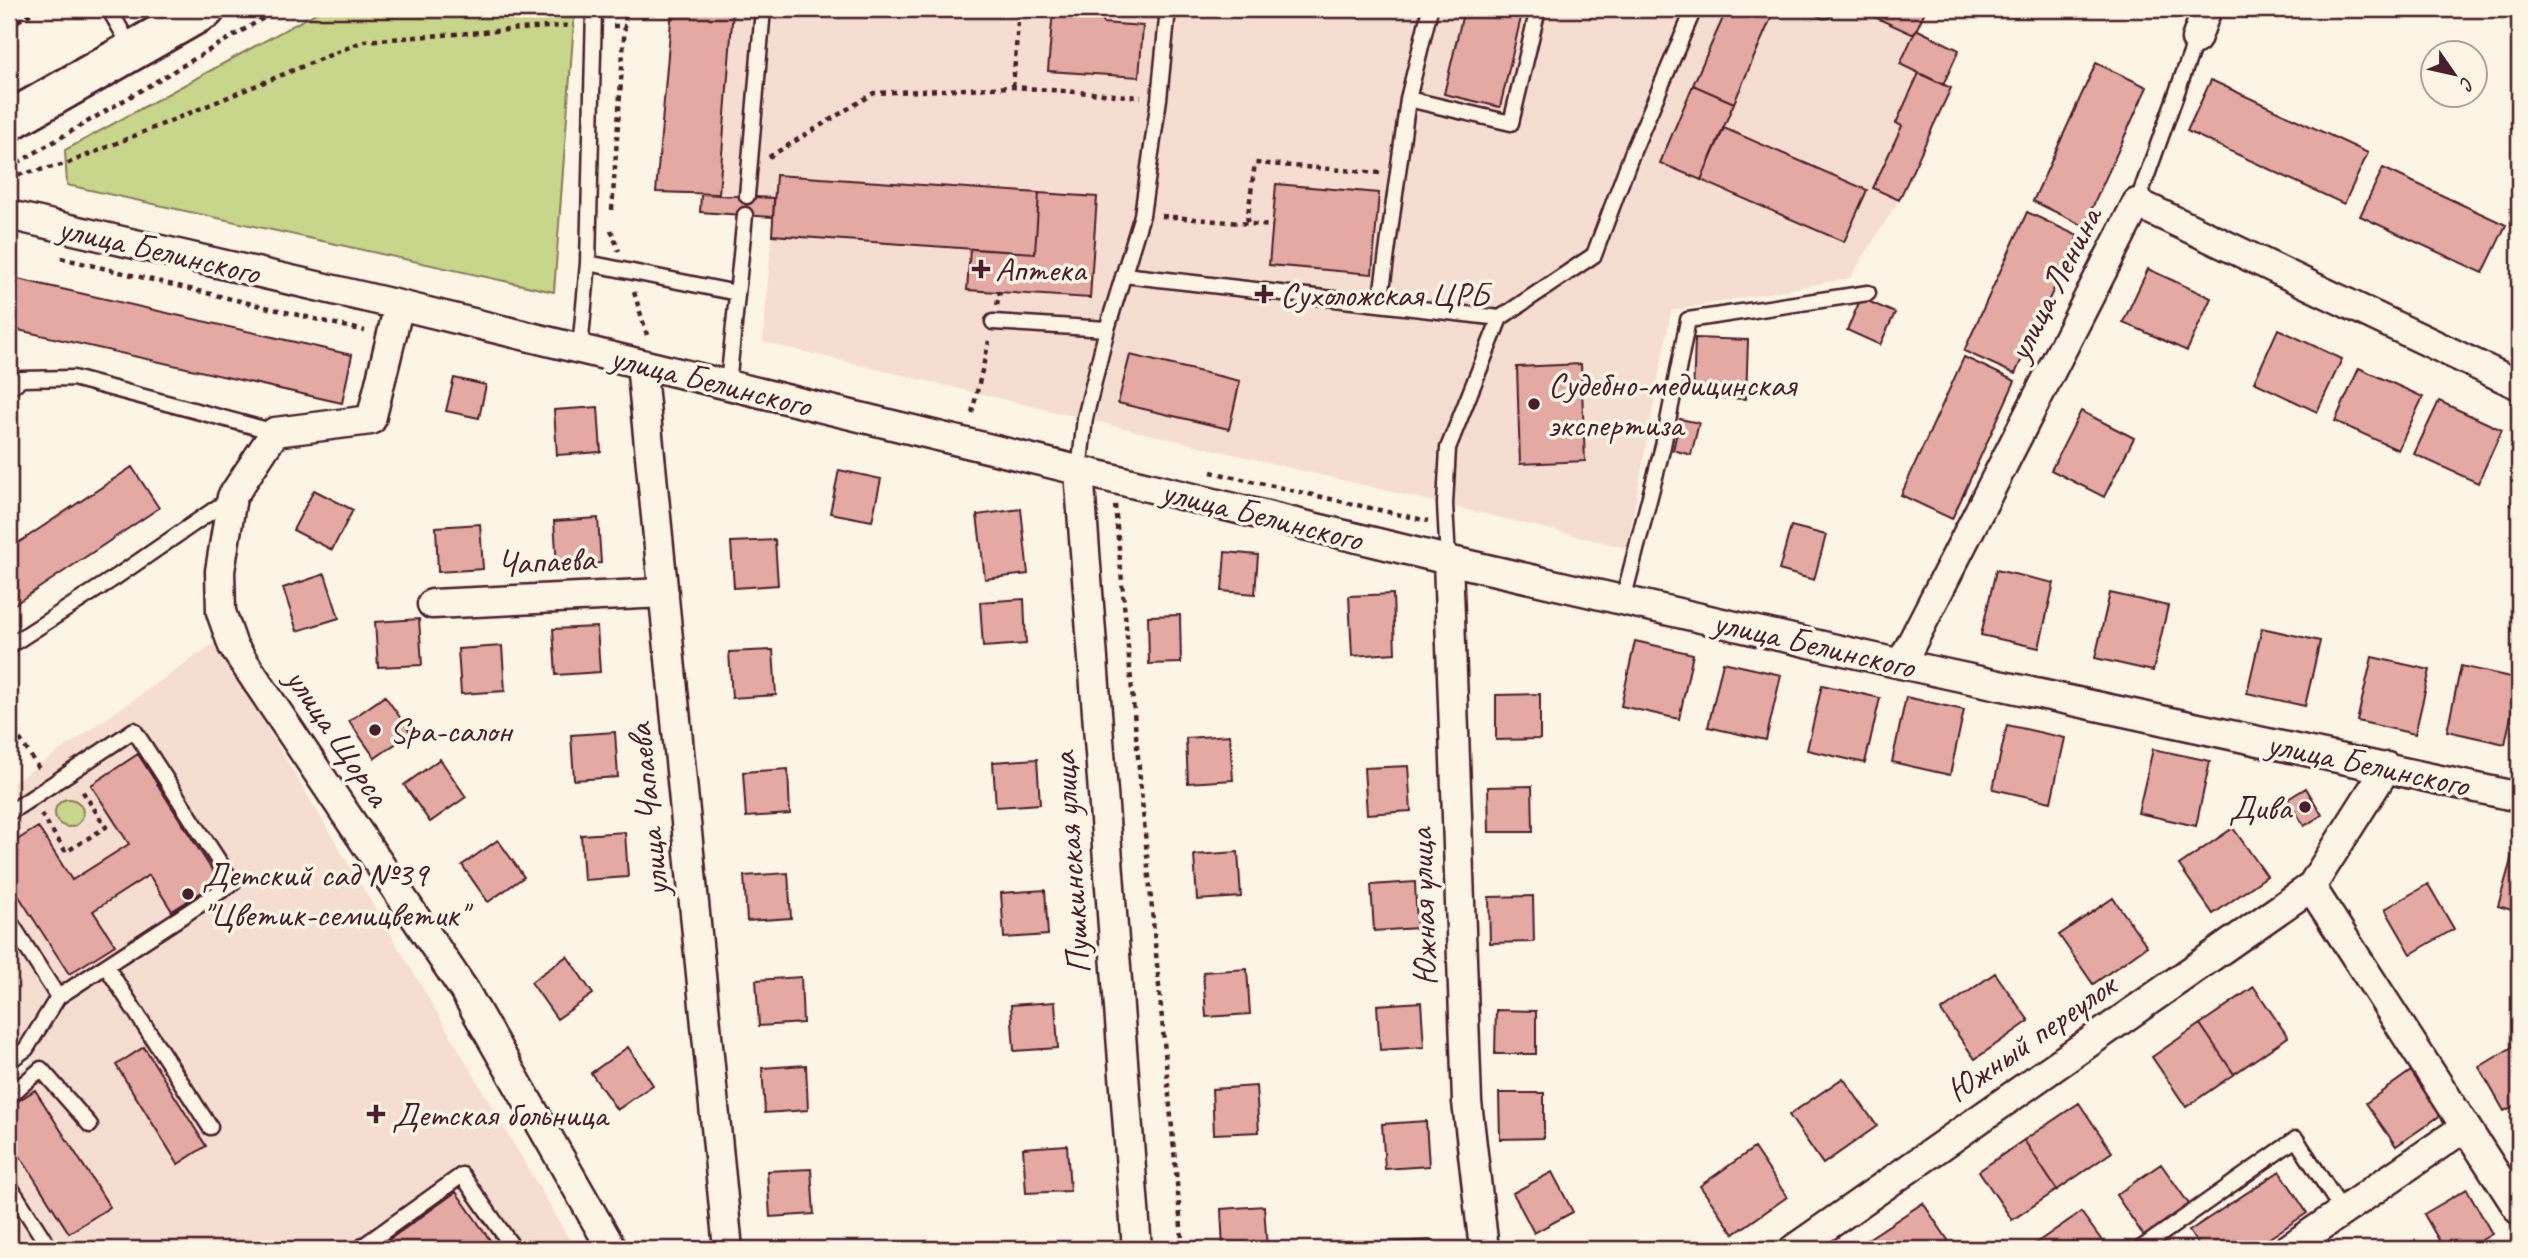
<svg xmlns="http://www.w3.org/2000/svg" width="2528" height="1258" viewBox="0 0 2528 1258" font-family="Caveat,sans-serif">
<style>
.built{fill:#f5ded1}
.green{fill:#c7d68a;stroke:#887a5a;stroke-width:2}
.building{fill:#e4a9a2;stroke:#4a1f2b;stroke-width:2}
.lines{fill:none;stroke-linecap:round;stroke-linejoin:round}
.service-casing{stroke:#4a1f2b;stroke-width:19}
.minor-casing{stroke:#4a1f2b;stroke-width:33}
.primary-casing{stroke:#4a1f2b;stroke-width:44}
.path{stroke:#4a1f2b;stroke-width:4.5;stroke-dasharray:5 5;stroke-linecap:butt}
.service{stroke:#fcf5e5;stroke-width:14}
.minor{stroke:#fcf5e5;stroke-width:28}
.primary{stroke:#fcf5e5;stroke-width:38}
.poi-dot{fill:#4a1f2b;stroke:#fcf5e5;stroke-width:2.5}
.labels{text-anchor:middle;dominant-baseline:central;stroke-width:7;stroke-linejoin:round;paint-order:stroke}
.street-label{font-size:35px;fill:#4a1f2b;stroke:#fcf5e5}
.poi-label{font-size:35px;fill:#4a1f2b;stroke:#fcf5e5;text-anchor:start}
</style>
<rect width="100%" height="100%" fill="#fcf5e5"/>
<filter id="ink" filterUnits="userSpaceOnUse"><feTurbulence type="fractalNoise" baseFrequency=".0143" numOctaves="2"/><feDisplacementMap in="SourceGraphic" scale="14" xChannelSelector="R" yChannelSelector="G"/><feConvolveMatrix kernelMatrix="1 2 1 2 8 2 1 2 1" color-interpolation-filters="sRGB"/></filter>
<g filter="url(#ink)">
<path class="built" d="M 672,9 L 1926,9 L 1916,30 L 1959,50 L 1943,84 L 1951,88 L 1899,200 L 1850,278 L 1671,311 L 1627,548 L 763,342 L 773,217 L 700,212 L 701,194 L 656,192 Z
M 216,642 L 431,1002 L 575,1249 L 9,1249 L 9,1081 L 32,1060 L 9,1022 L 9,786 Z"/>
<path class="green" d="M 323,9 L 575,9 L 554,292 L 67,185 L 65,150 Z
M55 813a14 14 0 1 1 28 0a14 14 0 1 1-28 0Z"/>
<path class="building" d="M 672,9 L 733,9 L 719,194 L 656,192 Z
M 1053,9 L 1104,9 L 1103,23 L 1143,26 L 1139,77 L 1048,71 Z
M 1464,9 L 1523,9 L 1500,107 L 1444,94 Z
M 1727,9 L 1775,9 L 1734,103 L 1693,85 Z
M 1857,9 L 1926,9 L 1914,35 Z
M 1916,29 L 1959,50 L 1943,85 L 1900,64 Z
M 2096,63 L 2147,87 L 2084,226 L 2033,201 Z
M 1919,73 L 1951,88 L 1899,200 L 1873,188 L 1902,126 L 1896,123 Z
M 2211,80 L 2368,153 L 2344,204 L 2187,131 Z
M 1693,85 L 1734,103 L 1701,180 L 1660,163 Z
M 1724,128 L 1867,190 L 1844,242 L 1701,180 Z
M 2383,168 L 2506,225 L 2483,273 L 2360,216 Z
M 776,175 L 1039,193 L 1035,253 L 772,235 Z
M 1276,184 L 1379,193 L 1372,274 L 1269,265 Z
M 1039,193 L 1097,197 L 1090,298 L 967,290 L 970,249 L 1035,253 Z
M 701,194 L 774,198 L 773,217 L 700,212 Z
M 2027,212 L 2078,236 L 2015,374 L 1964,351 Z
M 2148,269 L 2211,298 L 2187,351 L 2123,322 Z
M 9,277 L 352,355 L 342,403 L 9,328 Z
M 1861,298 L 1895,313 L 1880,345 L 1847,330 Z
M 2278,329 L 2342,359 L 2317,412 L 2254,382 Z
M 1695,338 L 1748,340 L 1746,399 L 1693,397 Z
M 1130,355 L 1240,381 L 1229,429 L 1118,403 Z
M 1964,357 L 2015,381 L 1952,519 L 1901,495 Z
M 1581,364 L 1585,461 L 1520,464 L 1517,367 Z
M 2359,368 L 2423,397 L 2398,450 L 2335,421 Z
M 454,378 L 486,385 L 479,418 L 446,411 Z
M 2439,401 L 2502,430 L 2478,483 L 2414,454 Z
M 598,407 L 601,452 L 557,455 L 554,410 Z
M 2081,411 L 2134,438 L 2104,497 L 2051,470 Z
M 1680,419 L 1699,423 L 1691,455 L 1673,450 Z
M 132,467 L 159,508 L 9,608 L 9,549 Z
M 839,470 L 881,479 L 872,521 L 830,513 Z
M 2519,488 L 2519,509 L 2511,505 Z
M 314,490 L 353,510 L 332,550 L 293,530 Z
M 1021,509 L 1028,574 L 985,579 L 977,515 Z
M 598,518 L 601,563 L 557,566 L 554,521 Z
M 480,524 L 483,569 L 438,572 L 436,527 Z
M 1791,526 L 1826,535 L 1814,580 L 1779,570 Z
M 775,540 L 778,585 L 734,588 L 731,542 Z
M 1225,552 L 1258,555 L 1255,594 L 1222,591 Z
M 1996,570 L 2054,583 L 2039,648 L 1981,635 Z
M 325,574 L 339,618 L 297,631 L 283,588 Z
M 2110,593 L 2168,606 L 2153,671 L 2095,658 Z
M 1393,594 L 1395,653 L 1352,656 L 1349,596 Z
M 1024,599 L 1026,644 L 983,647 L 980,602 Z
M 1180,615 L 1181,663 L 1149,664 L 1148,616 Z
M 419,619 L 422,665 L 378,667 L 375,622 Z
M 597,627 L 600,672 L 556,675 L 553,629 Z
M 2262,628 L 2320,641 L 2305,706 L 2247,693 Z
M 1635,641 L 1693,654 L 1679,719 L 1621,706 Z
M 502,646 L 505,691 L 461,694 L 458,649 Z
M 773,650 L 776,695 L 732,698 L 729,652 Z
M 2372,657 L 2430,670 L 2415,734 L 2357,721 Z
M 1723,662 L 1781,675 L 1766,740 L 1708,727 Z
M 2461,666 L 2519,679 L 2505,744 L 2447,731 Z
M 1822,685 L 1880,698 L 1865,763 L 1807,750 Z
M 1540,694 L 1540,739 L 1496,740 L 1496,695 Z
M 385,696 L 411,733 L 375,758 L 349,721 Z
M 1906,697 L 1964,710 L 1950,775 L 1892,762 Z
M 2007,725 L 2065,738 L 2051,802 L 1993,789 Z
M 615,732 L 618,777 L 574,780 L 571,735 Z
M 1230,735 L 1233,780 L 1188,783 L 1186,738 Z
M 2153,749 L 2210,761 L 2196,826 L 2138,813 Z
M 138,754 L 219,881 L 172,911 L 149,875 L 93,911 L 115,945 L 69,974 L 9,881 L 9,845 L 38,827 L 72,880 L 129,844 L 91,785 Z
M 440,759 L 466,797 L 430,822 L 404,785 Z
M 1037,759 L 1040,804 L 996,807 L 993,762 Z
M 1408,766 L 1411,811 L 1367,814 L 1364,768 Z
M 788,769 L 790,814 L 746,817 L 743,772 Z
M 1532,786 L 1533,832 L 1489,832 L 1488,787 Z
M 2306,788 L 2322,815 L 2304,826 L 2288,799 Z
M 2233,828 L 2267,876 L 2213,914 L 2179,865 Z
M 625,832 L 628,877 L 584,880 L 581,835 Z
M 498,840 L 524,877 L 488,902 L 462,865 Z
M 2516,842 L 2519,843 L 2519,912 L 2498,906 Z
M 1238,852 L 1241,897 L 1197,900 L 1194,855 Z
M 788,873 L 791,918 L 747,921 L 744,876 Z
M 1415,882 L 1417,928 L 1374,931 L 1371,885 Z
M 2428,884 L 2454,929 L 2411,954 L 2385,909 Z
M 1045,890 L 1048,935 L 1004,938 L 1001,893 Z
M 1533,896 L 1534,942 L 1490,943 L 1489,897 Z
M 2113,898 L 2147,946 L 2093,984 L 2059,935 Z
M 567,956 L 593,994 L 557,1019 L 531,982 Z
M 1247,969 L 1250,1014 L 1206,1017 L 1203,972 Z
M 1995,973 L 2029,1021 L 1975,1059 L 1941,1011 Z
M 801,977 L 803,1023 L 759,1026 L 756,980 Z
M 2254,987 L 2288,1037 L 2234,1074 L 2200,1024 Z
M 1055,1002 L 1058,1048 L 1014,1051 L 1011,1005 Z
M 1421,1002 L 1424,1047 L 1380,1050 L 1377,1005 Z
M 1496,1010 L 1536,1011 L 1536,1054 L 1495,1054 Z
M 2200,1024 L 2234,1074 L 2186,1107 L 2152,1057 Z
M 2519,1043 L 2519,1103 L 2504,1111 L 2479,1067 Z
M 144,1047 L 206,1146 L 178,1164 L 116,1065 Z
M 628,1047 L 653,1085 L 617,1110 L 591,1073 Z
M 806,1065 L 808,1110 L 765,1113 L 762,1068 Z
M 2411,1071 L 2441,1115 L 2396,1146 L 2366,1103 Z
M 1843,1078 L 1877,1126 L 1823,1164 L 1789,1115 Z
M 1256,1086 L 1259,1132 L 1214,1134 L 1212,1089 Z
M 35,1090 L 110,1207 L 69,1233 L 9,1139 L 9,1107 Z
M 1499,1093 L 1544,1093 L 1544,1138 L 1500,1139 Z
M 2079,1103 L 2112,1152 L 2057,1190 L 2024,1140 Z
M 1426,1121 L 1429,1166 L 1385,1169 L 1382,1124 Z
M 2024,1140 L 2057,1190 L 2012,1220 L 1979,1171 Z
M 1067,1145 L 1070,1191 L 1026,1193 L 1023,1148 Z
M 1754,1148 L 1787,1197 L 1734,1234 L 1700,1186 Z
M 2161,1164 L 2191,1207 L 2146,1239 L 2116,1195 Z
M 811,1169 L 814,1214 L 770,1217 L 767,1171 Z
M 2280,1171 L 2307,1213 L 2253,1249 L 2201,1249 L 2189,1231 Z
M 1552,1172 L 1573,1212 L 1534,1233 L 1513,1193 Z
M 2467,1189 L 2492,1234 L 2466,1249 L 2444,1249 L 2424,1214 Z
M 456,1192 L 490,1240 L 478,1249 L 376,1249 Z
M 1923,1203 L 1954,1249 L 1875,1249 L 1868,1239 Z
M 1264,1206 L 1267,1249 L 1223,1249 L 1221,1209 Z
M 2081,1212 L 2108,1249 L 2040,1249 L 2036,1243 Z
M 1868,1239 L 1875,1249 L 1853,1249 Z
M 490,1240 L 496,1249 L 478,1249 Z
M 1433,1240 L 1433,1249 L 1389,1249 L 1389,1242 Z"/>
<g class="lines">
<g class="service-casing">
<path id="service" d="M 109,9 L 132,49
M 1822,9 L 1825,10
M 1408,99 L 1511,123 L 1538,9
M 747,196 L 763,9
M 2137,203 L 2196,39
M 588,263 L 594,9
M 1124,275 L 1500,318
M 1380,304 L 1408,99 L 1430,9
M 993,322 L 1107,329
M 580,349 L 588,263 L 737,293
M 728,385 L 745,215
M 9,388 L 22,379 L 73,378 L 275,432
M 1079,471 L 1085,418 L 1107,329 L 1142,215 L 1159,99 L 1168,9
M 1448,560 L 1445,504 L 1448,448 L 1500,318 L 1594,255 L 1633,151 L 1694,9
M 1623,600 L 1663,446 L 1688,320 L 1868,293
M 9,646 L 116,577 L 231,498
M 9,813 L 134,730 L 233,883 L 58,997 L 26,1049 L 9,1061
M 9,920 L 58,997
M 106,966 L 210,1127
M 9,1096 L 41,1069 L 90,1125
M 9,1185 L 50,1249
M 359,1249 L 462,1175 L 514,1249
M 2140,1249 L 2296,1139 L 2343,1212"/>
</g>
<g class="minor-casing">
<path id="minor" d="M 2196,39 L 2207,9
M 9,215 L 399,305 L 1448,560 L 1901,664 L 2519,797
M 399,305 L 371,420 L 275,432 L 232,497 L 220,571 L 221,612 L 233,646 L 464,990 L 612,1249
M 641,364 L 728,1249
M 1079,471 L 1137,1249
M 1448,560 L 1467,1102 L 1484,1249
M 432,604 L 664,593
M 1901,664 L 2137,203 L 2519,385
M 2311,887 L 2519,1210
M 1794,1249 L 2311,887 L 2387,767
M 2288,1249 L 2465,1127"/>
</g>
<g class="primary-casing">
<path id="primary" d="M 9,121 L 205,9"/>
</g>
<path class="path" d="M 9,26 L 39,9
M 613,26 L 625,26
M 1013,87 L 1019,9
M 769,157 L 874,93 L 1013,87 L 1141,97
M 9,168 L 279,9
M 9,177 L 66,164 L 364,41 L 573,25
M 612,210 L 626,9
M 1162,216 L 1273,226
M 1247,222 L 1255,163 L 1380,173
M 611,230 L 619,251
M 61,258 L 365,331
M 634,292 L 647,335
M 997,305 L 1000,292
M 972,413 L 989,341
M 1211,472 L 1428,521
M 1115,505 L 1183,1249
M 9,722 L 41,772
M 41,814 L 66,852 L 106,827 L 81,789"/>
<use href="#service" class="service"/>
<use href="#minor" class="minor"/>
<use href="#primary" class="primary"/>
</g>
</g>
<g class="poi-dot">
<path d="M977.5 258.5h7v7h7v7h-7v7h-7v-7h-7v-7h7z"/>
<path d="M1260.5 283.5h7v7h7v7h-7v7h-7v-7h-7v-7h7z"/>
<circle cx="1534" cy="404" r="7"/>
<circle cx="375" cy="730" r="7"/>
<circle cx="2305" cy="807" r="7"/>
<circle cx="188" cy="894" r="7"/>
<path d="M372.5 1103.5h7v7h7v7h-7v7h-7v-7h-7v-7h7z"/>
</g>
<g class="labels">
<g class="street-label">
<text transform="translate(159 250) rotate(13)">улица Белинского</text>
<text transform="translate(2054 284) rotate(-63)">улица Ленина</text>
<text transform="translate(711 381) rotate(14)">улица Белинского</text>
<text transform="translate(1262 515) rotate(14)">улица Белинского</text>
<text transform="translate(546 561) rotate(-3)">Чапаева</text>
<text transform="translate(1814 644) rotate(13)">улица Белинского</text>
<text transform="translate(338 737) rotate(56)">улица Щорса</text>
<text transform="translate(2368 764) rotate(12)">улица Белинского</text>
<text transform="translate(648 810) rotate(-96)">улица Чапаева</text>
<text transform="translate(1071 863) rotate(-94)">Пушкинская улица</text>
<text transform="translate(1423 907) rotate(-92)">Южная улица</text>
<text transform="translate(2031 1038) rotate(-35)">Южный переулок</text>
</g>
<g class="poi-label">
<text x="995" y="269">Аптека</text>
<text x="1280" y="294">Сухоложская ЦРБ</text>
<text x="1548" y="384">Судебно-медицинская<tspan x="1548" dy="40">экспертиза</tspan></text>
<text x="389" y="730">Spa-салон</text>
<text x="2291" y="807" text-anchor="end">Дива</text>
<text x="202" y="874">Детский сад №39<tspan x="202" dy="40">"Цветик-семицветик"</tspan></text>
<text x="392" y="1114">Детская больница</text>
</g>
</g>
<rect width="2528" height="1258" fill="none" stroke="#fcf5e5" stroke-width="35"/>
<rect x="18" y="18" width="2493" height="1223" fill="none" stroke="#4a1f2b" stroke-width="2.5" filter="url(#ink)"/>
<g transform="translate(2454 74) rotate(124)"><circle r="33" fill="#fcf5e5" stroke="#b59f9b" stroke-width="2"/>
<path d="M0-5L12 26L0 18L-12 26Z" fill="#4a1f2b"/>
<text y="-10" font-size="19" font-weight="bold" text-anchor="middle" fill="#4a1f2b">С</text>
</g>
</svg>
